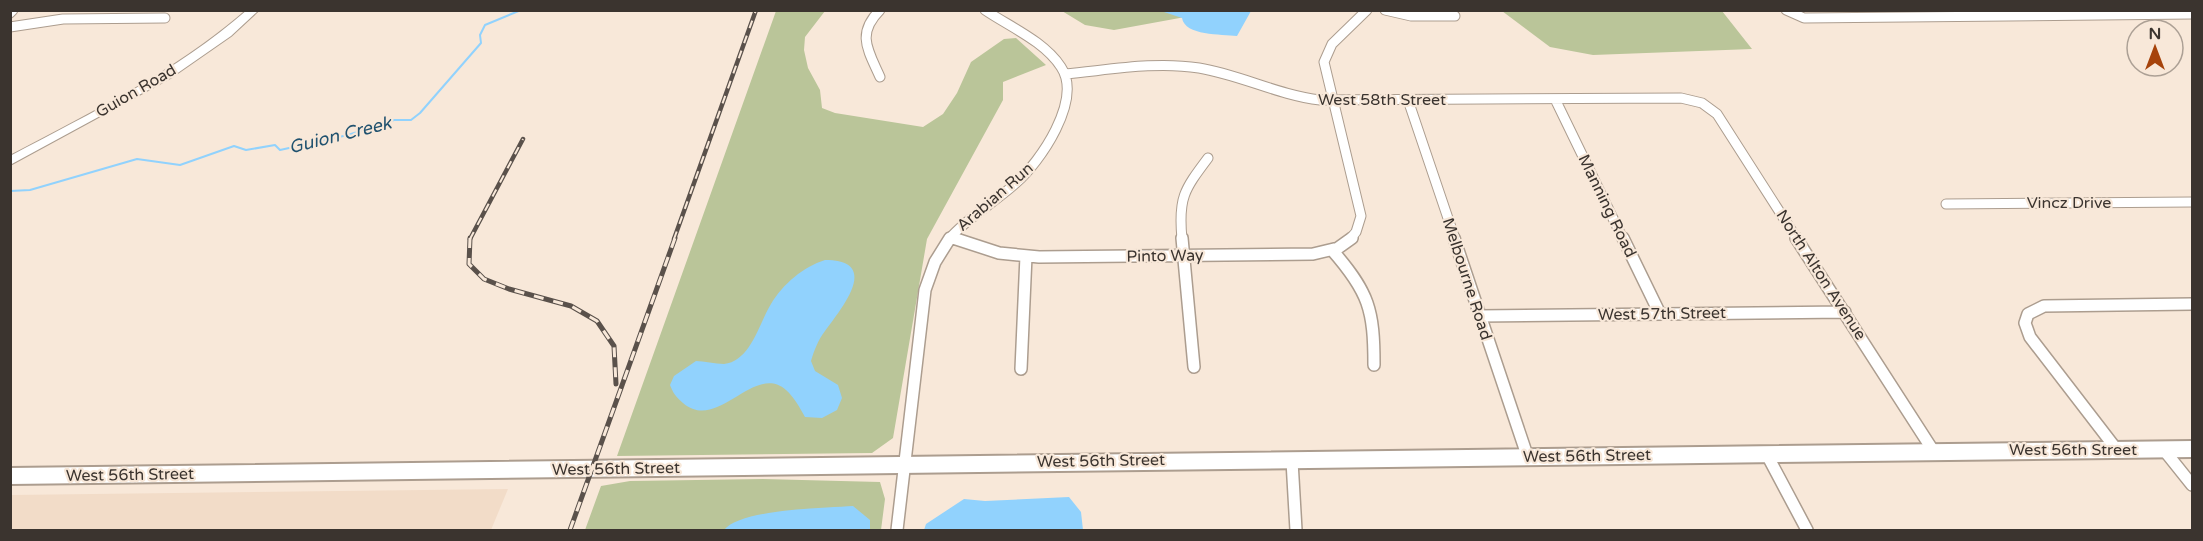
<svg xmlns="http://www.w3.org/2000/svg" width="2203" height="541" viewBox="0 0 2203 541" font-family="'Varela Round',sans-serif">
<style>
.built{fill:#f2dcc8}
.green{fill:#bac599}
.water{fill:#91d2fd}
.lines{fill:none;stroke-linecap:round;stroke-linejoin:round}
.stream{stroke:#91d2fd;stroke-width:2}
.minor-far1-casing{stroke:#ac9d8f;stroke-width:11}
.minor-casing{stroke:#ac9d8f;stroke-width:14}
.tertiary-casing{stroke:#ac9d8f;stroke-width:2}
.secondary-casing{stroke:#ac9d8f;stroke-width:3}
.primary-casing{stroke:#ac9d8f;stroke-width:4}
.minor-far1{stroke:#fff;stroke-width:9}
.minor{stroke:#fff;stroke-width:11}
.tertiary{fill:#fff;fill-rule:evenodd}
.secondary{fill:#fff;fill-rule:evenodd}
.primary{fill:#fff;fill-rule:evenodd}
.rail-far1-casing{stroke:#5a514b;stroke-width:4.5}
.rail-casing{stroke:#5a514b;stroke-width:5}
.rail-far1{stroke:#f8e8d9;stroke-width:2;stroke-dasharray:8;stroke-linecap:butt}
.rail{stroke:#f8e8d9;stroke-width:3;stroke-dasharray:10;stroke-linecap:butt}
.labels{text-anchor:middle;dominant-baseline:central;stroke-width:4.5;stroke-linejoin:round;paint-order:stroke}
.street-label{font-size:16px;fill:#3b342f;stroke:#f8e8d9}
.water-label{font-size:18px;font-style:italic;fill:#21526f;stroke:#f8e8d9}
</style>
<rect width="100%" height="100%" fill="#f8e8d9"/>
<path class="built" d="M 508,489 L 491,530 L 11,530 L 11,495 Z"/>
<path class="green" d="M 776,11 L 825,11 L 805,37 L 804,50 L 808,68 L 820,90 L 822,108 L 835,113 L 923,127 L 943,114 L 957,93 L 971,62 L 1004,39 L 1016,38 L 1046,65 L 1003,82 L 1003,100 L 927,239 L 893,438 L 872,453 L 617,456 Z
M 1062,11 L 1218,11 L 1114,30 L 1085,25 Z
M 1502,11 L 1722,11 L 1752,49 L 1593,55 L 1550,47 Z
M 763,479 L 880,482 L 885,499 L 881,530 L 585,530 L 601,486 L 630,481 Z"/>
<path class="water" d="M 1161,11 L 1251,11 L 1237,36 C 1221,34 1185,36 1182,18 Z
M 825,260 C 883,260 840,310 825,331 C 818,340 814,351 811,361 L 815,371 L 838,385 L 842,398 L 837,410 L 822,418 L 805,417 C 800,408 794,397 786,390 C 754,362 718,433 683,403 C 676,397 673,393 670,385 L 674,376 L 696,361 C 704,361 715,364 724,364 C 751,361 759,323 771,304 C 783,284 803,267 825,260 Z
M 1069,497 L 1081,512 L 1083,530 L 924,530 L 926,524 L 964,499 L 985,501 Z
M 853,506 L 870,520 L 870,530 L 724,530 C 741,509 824,508 853,506 Z"/>
<g class="lines">
<path class="stream" d="M 10,191 L 30,190 L 137,159 L 180,165 L 234,146 L 246,150 L 275,145 L 280,150 L 348,135 L 394,120 L 411,120 L 420,113 L 481,43 L 480,35 L 485,25 L 521,10"/>
<g class="minor-far1-casing">
<path id="minor-far1" d="M 880,10 C 856,34 868,50 880,77
M 1385,10 L 1411,16 L 1455,16
M 1786,10 L 1804,18 L 2192,14
M 10,13 L 13,10
M 10,27 L 63,19 L 165,18
M 1065,74 C 1109,70 1155,61 1199,68 C 1241,75 1278,95 1320,100 L 1681,98 L 1702,103 L 1717,114 L 1797,239
M 1555,99 L 1623,239
M 1408,100 L 1455,239
M 1946,204 L 2192,202
M 951,237 L 958,239
M 949,239 C 968,217 994,203 1016,183 C 1040,162 1083,100 1061,67 C 1044,41 1010,27 985,10
M 1182,239 C 1178,198 1184,190 1208,158
M 1350,239 L 1356,232 L 1361,216 L 1324,62 L 1332,44 L 1367,10"/>
</g>
<g class="minor-casing">
<path id="minor" d="M 953,238 L 999,253 L 1039,257 L 1313,254 L 1338,248 L 1352,238
M 1182,238 L 1194,367
M 1454,238 L 1528,458
M 1623,238 L 1660,314
M 1796,238 L 1934,452
M 1332,250 C 1369,292 1374,310 1374,365
M 1479,316 L 1845,312
M 1021,369 L 1026,256
M 2117,450 L 2030,337 L 2025,323 L 2028,314 L 2044,306 L 2192,304
M 2164,450 L 2192,485
M 1766,453 L 1807,530
M 1292,461 L 1296,530
M 897,530 L 925,290 L 935,262 L 950,238"/>
</g>
<g class="tertiary-casing">
<path id="tertiary" d="M 247,10 L 259,10 L 231,36 L 172,77 L 10,165 L 10,156 C 93,112 176,72 247,10 Z"/>
</g>
<g class="secondary-casing">
<path id="secondary" d="M 2185,10 L 2192,10 L 2192,16 L 2188,15 Z"/>
</g>
<g class="primary-casing">
<path id="primary" d="M 2192,441 L 2192,457 L 10,484 L 10,468 Z"/>
</g>
<use href="#minor-far1" class="minor-far1"/>
<use href="#minor" class="minor"/>
<use href="#tertiary" class="tertiary"/>
<use href="#secondary" class="secondary"/>
<use href="#primary" class="primary"/>
<g class="rail-far1-casing">
<path id="rail-far1" d="M 470,239 L 523,139
M 674,239 L 756,10"/>
</g>
<g class="rail-casing">
<path id="rail" d="M 470,238 L 469,264 L 484,279 L 509,289 L 571,306 L 597,321 L 614,346 L 616,384
M 570,530 L 675,238"/>
</g>
<use href="#rail-far1" class="rail-far1"/>
<use href="#rail" class="rail"/>
</g>
<g class="labels">
<g class="street-label">
<text transform="translate(136 91) rotate(-30)">Guion Road</text>
<text x="1382" y="100">West 58th Street</text>
<text transform="translate(995 197) rotate(-41)">Arabian Run</text>
<text x="2069" y="203">Vincz Drive</text>
<text transform="translate(1607 206) rotate(64)">Manning Road</text>
<text transform="translate(1165 256) rotate(-1)">Pinto Way</text>
<text transform="translate(1821 275) rotate(57)">North Alton Avenue</text>
<text transform="translate(1467 279) rotate(72)">Melbourne Road</text>
<text transform="translate(1662 314) rotate(-1)">West 57th Street</text>
<text x="2073" y="450">West 56th Street</text>
<text transform="translate(1587 456) rotate(-1)">West 56th Street</text>
<text transform="translate(1101 461) rotate(-1)">West 56th Street</text>
<text transform="translate(616 469) rotate(-1)">West 56th Street</text>
<text transform="translate(130 475) rotate(-1)">West 56th Street</text>
</g>
<g class="water-label">
<text transform="translate(340 135) rotate(-14)">Guion Creek</text>
</g>
</g>
<rect width="2203" height="541" fill="none" stroke="#3b342f" stroke-width="24"/>
<g transform="translate(2155 48)"><circle r="28" fill="#f8e8d9" stroke="#aca095" stroke-width="1.5"/>
<path d="M0-4.5L10 22L0 15L-10 22Z" fill="#a6430b"/>
<text y="-9" font-size="16" font-weight="bold" text-anchor="middle" fill="#3b342f">N</text>
</g>
</svg>
